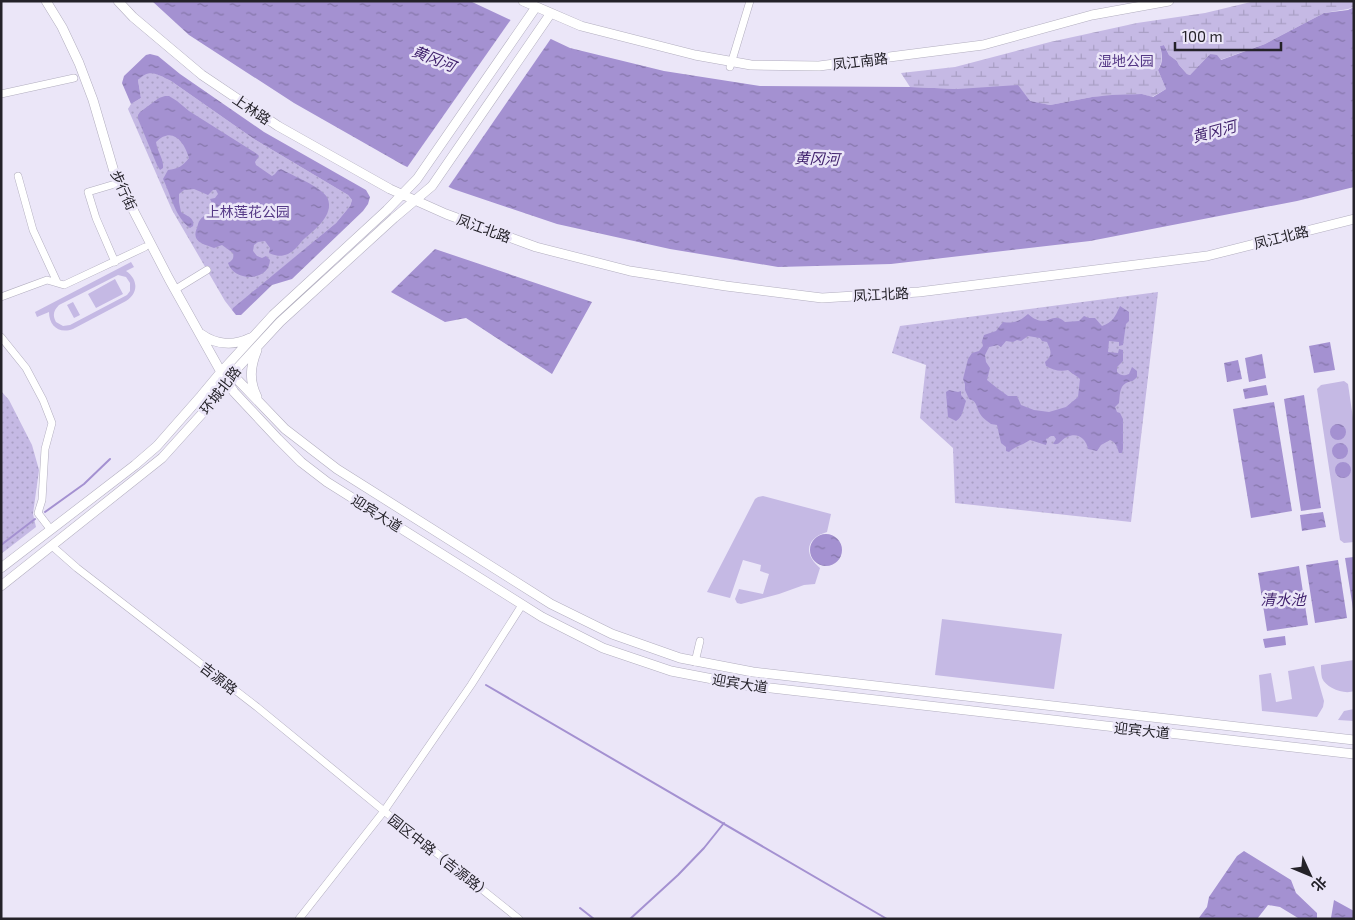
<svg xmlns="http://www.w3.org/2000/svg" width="1355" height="920" viewBox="0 0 1355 920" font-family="'Exo 2','Noto Sans SC',sans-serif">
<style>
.green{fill:#c5b9e4;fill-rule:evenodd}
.wetland{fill:url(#wetland-marsh)}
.park{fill:url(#park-dots)}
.water{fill:url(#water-ripples);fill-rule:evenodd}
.pier{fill:#ebe6f8}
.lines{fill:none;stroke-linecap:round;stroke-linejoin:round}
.stream{stroke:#a491d1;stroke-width:2}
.minor-casing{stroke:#b2aebf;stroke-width:8}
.major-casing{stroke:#b2aebf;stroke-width:10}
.minor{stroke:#fff;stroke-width:7}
.major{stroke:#fff;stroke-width:9}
.labels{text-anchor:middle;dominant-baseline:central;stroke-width:5;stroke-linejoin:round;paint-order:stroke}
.park-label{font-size:14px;fill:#553986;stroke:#ebe6f8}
.street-label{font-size:14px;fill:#242229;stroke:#ebe6f8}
.water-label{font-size:15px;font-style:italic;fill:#3e1f6b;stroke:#ebe6f8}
</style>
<defs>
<pattern id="wetland-marsh" width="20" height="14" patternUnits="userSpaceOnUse" patternTransform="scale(1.25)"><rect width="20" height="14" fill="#c5b9e4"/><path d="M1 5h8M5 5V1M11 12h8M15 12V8" fill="none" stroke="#a99fc4"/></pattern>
<pattern id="park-dots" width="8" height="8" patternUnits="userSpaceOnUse" patternTransform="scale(1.25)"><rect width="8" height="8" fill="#c5b9e4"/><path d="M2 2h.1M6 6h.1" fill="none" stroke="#a99fc4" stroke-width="1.8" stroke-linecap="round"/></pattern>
<pattern id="water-ripples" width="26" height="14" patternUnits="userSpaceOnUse" patternTransform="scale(1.25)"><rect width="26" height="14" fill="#a491d1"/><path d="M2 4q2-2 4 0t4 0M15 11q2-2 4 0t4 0" fill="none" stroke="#8576aa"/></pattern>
</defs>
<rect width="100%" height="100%" fill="#ebe6f8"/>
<path class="green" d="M 131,262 L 134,267 L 126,271 C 138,279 139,293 126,301 L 73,329 C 59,334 49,326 49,312 L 37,317 L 35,312 ZM 118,275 L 126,277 L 130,283 L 130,291 L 127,295 L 70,325 L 63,326 L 56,322 C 52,315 54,310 59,305 Z
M 115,279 L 123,294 L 96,308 L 88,294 Z
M 73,302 L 80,315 L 74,318 L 67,305 Z
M 1344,381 L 1348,384 L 1354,425 L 1354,542 L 1344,543 L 1340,540 L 1317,389 L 1321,385 Z
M 763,496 L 831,514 L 827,532 C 806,538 803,554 820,568 L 815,584 L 804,585 L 779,594 L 741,604 L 737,603 L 735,599 L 739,589 L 763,594 L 769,574 L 760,571 L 761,565 L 743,560 L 730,598 L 707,592 L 755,499 L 758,497 Z
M 942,619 L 1062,634 L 1054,689 L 935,675 Z
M 1354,660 L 1354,691 C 1344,695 1326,688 1322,678 C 1321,674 1321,669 1321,665 Z
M 1314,666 L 1324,701 L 1323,707 L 1317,717 L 1262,711 L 1259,675 L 1271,673 L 1276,702 L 1292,699 L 1288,671 Z
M 1354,709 L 1354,721 L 1338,720 L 1344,711 Z"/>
<path class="wetland" d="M 1255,1 L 1354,1 L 1354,7 L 1348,9 L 1324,13 L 1265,44 L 1220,60 L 1210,54 L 1190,75 L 1187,74 L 1179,65 L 1177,61 L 1169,55 L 1164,45 L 1160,46 C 1162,56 1163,61 1158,70 L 1166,89 L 1152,97 L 1142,94 L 1092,97 L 1050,105 L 958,89 L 910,87 L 901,73 L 955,67 L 1050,42 L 1137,23 L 1205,13 Z"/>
<path class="park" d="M 150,72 L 157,74 L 171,81 L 254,139 L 348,195 L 352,200 L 350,206 L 336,223 L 232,310 L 225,301 L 172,210 L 128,109 L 131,104 L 141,98 L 138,80 L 144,74 Z
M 1158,292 L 1131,522 L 955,503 L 953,448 L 920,418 L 926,365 L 892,353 L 900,326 Z
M 1,391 L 9,400 L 32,445 L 39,470 L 33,514 L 36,527 L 1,554 Z"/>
<path class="water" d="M 152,1 L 470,1 L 570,48 L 664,71 L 760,86 L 910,87 L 958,89 L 1018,85 L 1030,101 L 1050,105 L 1092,97 L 1112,95 L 1142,94 L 1153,97 L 1166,89 L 1158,70 C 1164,61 1162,55 1160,46 L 1164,45 L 1169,55 L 1177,61 L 1179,65 L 1187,74 L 1190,75 L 1210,54 L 1217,55 L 1221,60 L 1265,44 L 1324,13 L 1348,10 L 1354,7 L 1354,187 L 1297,201 L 1090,241 L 891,264 L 778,267 L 670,249 L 557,224 L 453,189 L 403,165 L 294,103 L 189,35 Z
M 150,54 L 158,56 L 180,74 L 264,132 L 366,190 L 370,197 L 368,204 L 363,211 L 292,279 L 272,285 L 241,315 L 236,315 L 232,310 L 233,308 L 336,223 L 350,206 L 352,200 L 348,195 L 254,139 L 171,81 C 157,74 150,68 138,80 L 141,98 L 131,104 L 122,83 L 124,76 L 146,55 Z
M 165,96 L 169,96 L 177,101 L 189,111 L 257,154 L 259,156 L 255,162 L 256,165 L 272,176 L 275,174 L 278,170 L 281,169 C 293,176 320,186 327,197 C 336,215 313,231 302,241 C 298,246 294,251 288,254 C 281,257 276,256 269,253 L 270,248 L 265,241 L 258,242 L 254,245 L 253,251 L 257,256 L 262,258 L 266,256 L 270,260 C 269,282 234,282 228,263 C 233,260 234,258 233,253 L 222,245 L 214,248 C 203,244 191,242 197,228 C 198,225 198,222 200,220 C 204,214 210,216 214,207 L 210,199 L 215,198 L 218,194 L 216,190 L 213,190 L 208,195 L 194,189 L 184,190 L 179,194 L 179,202 L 181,212 C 187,216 195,218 193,226 L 190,228 C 175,217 171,195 163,179 L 168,170 C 178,169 183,166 189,158 C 184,141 172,126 156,142 C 157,151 164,159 163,168 L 160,170 L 157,165 L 138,119 L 138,115 L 140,112 L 159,98 Z
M 435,249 L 592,302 L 552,374 L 466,318 L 445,322 L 391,292 Z
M 1120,306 L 1129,312 L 1129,321 L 1126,324 L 1123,345 L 1119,346 L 1119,342 L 1109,341 L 1108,352 L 1118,353 L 1119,349 L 1123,350 L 1123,361 L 1117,367 L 1117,372 C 1121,376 1124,376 1129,374 L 1132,367 L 1137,371 L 1137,377 C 1132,383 1131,380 1126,383 C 1119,387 1120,396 1119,403 L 1115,407 L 1117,412 L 1120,413 L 1123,419 L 1123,449 L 1122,453 L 1119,453 C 1117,447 1116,442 1110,440 L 1101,445 L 1097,451 L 1088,449 C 1086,438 1077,432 1067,437 C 1060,440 1061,445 1053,444 L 1056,439 L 1054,436 L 1051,436 L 1046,439 L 1047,442 L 1046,445 L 1030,440 C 1023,445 1013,447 1009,452 L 1006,451 L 1006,447 L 1001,443 L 997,425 L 991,424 C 987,421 981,417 979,412 C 976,406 977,401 969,399 L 965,390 L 965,384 L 963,379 L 968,359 L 972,353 L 979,351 L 983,346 L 982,341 L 984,335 L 996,331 L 1003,322 C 1014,324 1020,321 1028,314 C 1047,331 1052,309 1065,322 L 1079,321 L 1084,316 L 1089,318 L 1095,318 L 1102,326 C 1113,322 1115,317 1120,306 ZM 1028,336 L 1040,338 L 1042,341 L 1047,342 C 1051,351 1053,355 1045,362 L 1046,366 C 1053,370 1060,372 1068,370 C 1072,374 1076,375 1080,379 L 1078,397 L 1066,407 L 1049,412 L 1034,410 L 1021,405 L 1017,396 L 1008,396 L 997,388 L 987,380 L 990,368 L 986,362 L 985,355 L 989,347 L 998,345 L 1001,347 L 1006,341 L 1013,342 L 1017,340 L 1021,341 Z
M 1330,342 L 1335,370 L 1314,373 L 1309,346 Z
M 1262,354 L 1266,378 L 1249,382 L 1245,358 Z
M 1238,360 L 1242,379 L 1227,382 L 1224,363 Z
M 1266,385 L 1268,395 L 1245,399 L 1243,389 Z
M 949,390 L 958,392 L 961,391 L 961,395 L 966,401 C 963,409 963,417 956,421 L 948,417 L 946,392 Z
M 1304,395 L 1321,508 L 1301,511 L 1284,399 Z
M 1274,402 L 1292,511 L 1251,518 L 1233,409 Z
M1330 432a8 8 0 1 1 16 0a8 8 0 1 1-16 0Z
M1332 451a8 8 0 1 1 16 0a8 8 0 1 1-16 0Z
M1335 470a8 8 0 1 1 16 0a8 8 0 1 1-16 0Z
M 1323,512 L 1326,527 L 1302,531 L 1300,515 Z
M810 550a16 16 0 1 1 32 0a16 16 0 1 1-32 0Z
M 1354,557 L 1354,615 L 1345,558 Z
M 1338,560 L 1347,618 L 1315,623 L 1306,565 Z
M 1299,566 L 1308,625 L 1267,631 L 1258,573 Z
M 1285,636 L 1286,645 L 1265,648 L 1263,639 Z
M 1244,851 L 1291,880 L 1296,893 L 1317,913 L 1317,919 L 1298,918 L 1280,907 L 1268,905 L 1257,919 L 1198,919 L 1207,907 L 1209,897 L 1237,856 Z
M 1334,900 L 1354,911 L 1354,919 L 1331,918 Z"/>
<path class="pier" d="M 512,18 L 552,37 L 447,189 L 406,169 Z"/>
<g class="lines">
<path class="stream" d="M 45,512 L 84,484 L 110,459
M 1,545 L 35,519
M 486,685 L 887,919
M 580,908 L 594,919
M 630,919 L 678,875 L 704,848 L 724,823"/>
<g class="minor-casing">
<path id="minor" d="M 730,67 L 750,1
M 1,94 L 74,78
M 18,176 L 33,230 L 57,282
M 115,184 L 88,192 L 96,218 L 115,262
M 176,289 L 207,270
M 1,297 L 47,280 L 64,285 L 145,247
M 1,337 L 26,368 L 43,400 L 52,423 L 45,449 L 42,500 L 38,513 L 51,530
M 52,546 L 77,568 L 257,707 L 384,811 L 519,919
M 695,662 L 700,641
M 299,919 L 384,811 L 471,685 L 522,605"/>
</g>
<g class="major-casing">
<path id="major" d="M 46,1 L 62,27 L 79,63 L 93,100 L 115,175 L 169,279 L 221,372 L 234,392 L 278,439 L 301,462 L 327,482 L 542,617 L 603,648 L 671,671 L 744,685 L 1354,754
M 118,1 L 133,17 L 202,75 L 278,126 L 390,189 L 446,214 L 536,247 L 630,271 L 726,286 L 822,298 L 919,292 L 1207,256 L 1354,219
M 523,1 L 581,26 L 695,55 L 751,65 L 819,66 L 983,45 L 1092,15 L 1169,1
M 201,334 C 216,345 234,346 250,338
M 257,350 C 250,367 249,381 257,397
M 232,374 L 285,429 L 337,469 L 551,604 L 612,634 L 680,658 L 753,672 L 1354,740
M 1,568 L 135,465 L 157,446 L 201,396 L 221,372 L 273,315 L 387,210 L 417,179 L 536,7
M 1,586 L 162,458 L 208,407 L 232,374 L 280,322 L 394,218 L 432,186 L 551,13"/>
</g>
<use href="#minor" class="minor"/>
<use href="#major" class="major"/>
</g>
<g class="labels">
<g class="park-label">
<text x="1126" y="60">湿地公园</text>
<text x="248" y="211">上林莲花公园</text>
</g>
<g class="street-label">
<text transform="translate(860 61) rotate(-7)">凤江南路</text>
<text transform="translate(252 109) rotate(34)">上林路</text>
<text transform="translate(124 190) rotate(65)">步行街</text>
<text transform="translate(484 228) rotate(20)">凤江北路</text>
<text transform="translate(1281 237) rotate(-14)">凤江北路</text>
<text transform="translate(881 294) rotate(-3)">凤江北路</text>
<text transform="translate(220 390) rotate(-52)">环城北路</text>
<text transform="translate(377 513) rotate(32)">迎宾大道</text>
<text transform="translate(219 678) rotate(38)">吉源路</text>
<text transform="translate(740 683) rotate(9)">迎宾大道</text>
<text transform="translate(1142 730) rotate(6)">迎宾大道</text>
<text transform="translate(440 856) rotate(38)">园区中路（吉源路）</text>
</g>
<g class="water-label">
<text transform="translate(434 58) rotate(22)">黄冈河</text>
<text transform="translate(1214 131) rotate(-15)">黄冈河</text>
<text transform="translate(817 158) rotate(2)">黄冈河</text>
<text x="1283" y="599">清水池</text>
</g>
</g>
<rect width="1355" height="920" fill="none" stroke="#242229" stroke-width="5"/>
<g transform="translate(1310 875) rotate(134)" stroke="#ebe6f8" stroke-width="4" paint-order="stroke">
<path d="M0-4L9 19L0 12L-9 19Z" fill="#242229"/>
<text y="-8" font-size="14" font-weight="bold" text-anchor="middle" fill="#242229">北</text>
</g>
<path d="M1175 42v8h106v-8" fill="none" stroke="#242229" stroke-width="2.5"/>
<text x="1182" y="42" font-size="15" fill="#242229" stroke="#ebe6f8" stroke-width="4" paint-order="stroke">100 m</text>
</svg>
